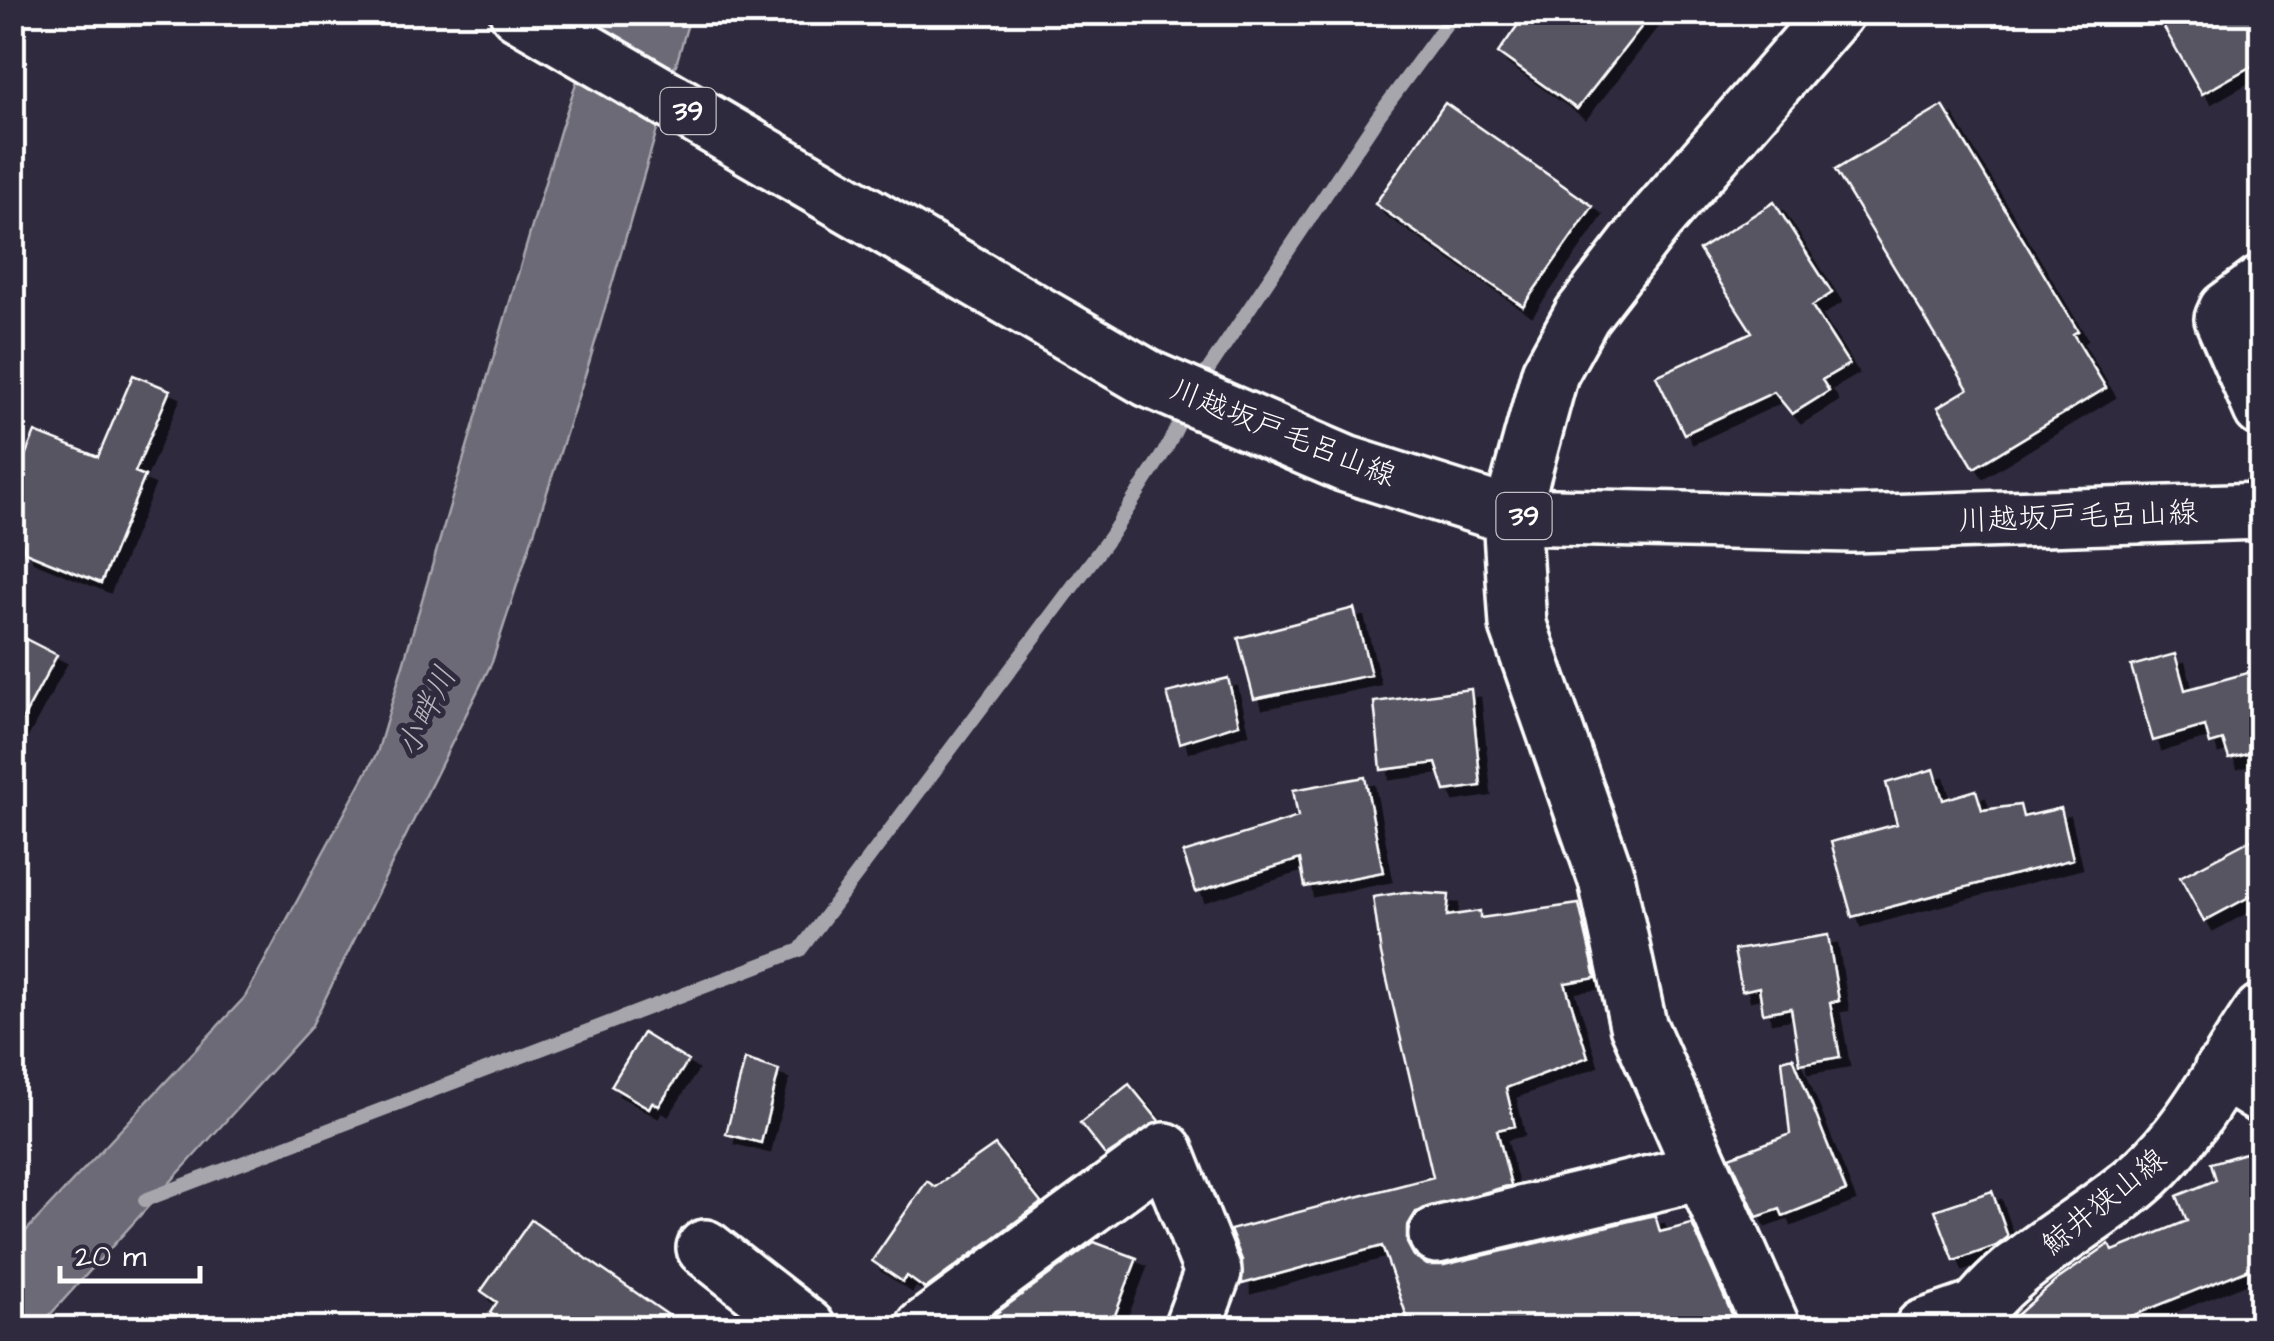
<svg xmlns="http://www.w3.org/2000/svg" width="2274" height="1341" viewBox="0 0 2274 1341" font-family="'Architects Daughter','Klee One',sans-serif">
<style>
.water{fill:#6d6a77;stroke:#a7a6ad;stroke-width:2.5}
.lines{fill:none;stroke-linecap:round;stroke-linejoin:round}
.stream{stroke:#a7a6ad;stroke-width:14}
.building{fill:#595564;stroke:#fff;stroke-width:2.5;filter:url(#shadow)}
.minor-casing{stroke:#fff;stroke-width:62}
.major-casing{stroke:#fff;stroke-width:62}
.minor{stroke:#2f2a3d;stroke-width:55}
.major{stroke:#2f2a3d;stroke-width:55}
.labels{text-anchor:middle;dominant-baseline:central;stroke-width:10;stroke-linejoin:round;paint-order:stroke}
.shield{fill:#2f2a3d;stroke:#c1bfc5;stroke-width:2.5}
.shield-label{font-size:28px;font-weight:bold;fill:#fff}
.street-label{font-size:30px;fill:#fff;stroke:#2f2a3d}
.water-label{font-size:32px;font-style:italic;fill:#b6b4bb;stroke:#2f2a3d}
</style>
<defs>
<filter id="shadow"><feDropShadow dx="9" dy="9" stdDeviation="0" flood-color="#0009"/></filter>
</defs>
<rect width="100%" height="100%" fill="#2f2a3d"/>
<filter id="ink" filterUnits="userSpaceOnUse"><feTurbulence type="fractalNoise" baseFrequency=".01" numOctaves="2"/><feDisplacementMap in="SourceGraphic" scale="20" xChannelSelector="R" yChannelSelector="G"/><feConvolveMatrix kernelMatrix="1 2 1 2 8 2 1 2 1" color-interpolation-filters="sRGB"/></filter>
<g filter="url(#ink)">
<path class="water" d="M 600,13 L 691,13 L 589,363 L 492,662 L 311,1027 L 38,1328 L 13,1328 L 12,1246 L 245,997 L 377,753 L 561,128 Z"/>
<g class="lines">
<path class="stream" d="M 1196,388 L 1377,118 L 1455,12
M 145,1200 L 800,950 L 1109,538 L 1166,449 L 1187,407"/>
</g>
<path class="building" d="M 1527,12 L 1653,12 L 1577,109 L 1498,53 Z
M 2155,12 L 2262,12 L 2262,60 L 2202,94 Z
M 1445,103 L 1593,206 L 1523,306 L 1375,204 Z
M 1943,106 L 2078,331 L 2073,334 L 2106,388 L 1974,468 L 1938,407 L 1968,389 L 1835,170 Z
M 1774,202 L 1832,293 L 1812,306 L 1849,364 L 1822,380 L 1829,391 L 1792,414 L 1774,392 L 1684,434 L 1656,376 L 1752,332 L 1699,250 Z
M 133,375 L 170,390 L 135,472 L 145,476 L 101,583 L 25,552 L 12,516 L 12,487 L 35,432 L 98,457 Z
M 1354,608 L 1371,675 L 1254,699 L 1238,638 Z
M 12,632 L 57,655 L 12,739 Z
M 2175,654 L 2185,690 L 2262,669 L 2262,750 L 2229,759 L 2223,740 L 2210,744 L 2205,726 L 2153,741 L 2131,666 Z
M 1228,678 L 1239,724 L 1180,743 L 1167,693 Z
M 1471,689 L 1481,786 L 1445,791 L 1436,763 L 1381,770 L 1374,702 Z
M 1934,769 L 1943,800 L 1976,790 L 1982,810 L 2020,805 L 2023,817 L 2061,808 L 2073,859 L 1852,917 L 1831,842 L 1897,824 L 1886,783 Z
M 1365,777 L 1383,872 L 1305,887 L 1300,859 L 1196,892 L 1183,853 L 1298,817 L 1293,790 Z
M 2262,834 L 2262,890 L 2204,921 L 2180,877 Z
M 1405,892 L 1449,895 L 1447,916 L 1480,911 L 1480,918 L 1579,904 L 1596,978 L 1565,983 L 1588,1057 L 1506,1088 L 1515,1126 L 1497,1130 L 1511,1185 L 1416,1212 L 1407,1227 L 1407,1243 L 1414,1256 L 1427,1265 L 1444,1265 L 1655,1215 L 1660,1232 L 1692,1224 L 1738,1328 L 1411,1328 L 1382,1246 L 1242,1284 L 1242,1260 L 1230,1230 L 1433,1177 L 1381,954 L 1373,897 Z
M 1828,935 L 1839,1001 L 1830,1002 L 1840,1057 L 1800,1064 L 1791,1008 L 1763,1013 L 1759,987 L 1742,991 L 1734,950 Z
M 643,1033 L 688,1061 L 659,1106 L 652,1102 L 649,1108 L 611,1086 Z
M 1793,1057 L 1846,1191 L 1783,1216 L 1780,1209 L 1757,1217 L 1730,1157 L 1790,1134 L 1782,1060 Z
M 745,1059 L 779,1070 L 761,1143 L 726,1134 Z
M 1129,1084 L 1159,1121 L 1106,1156 L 1080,1123 Z
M 995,1145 L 1041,1203 L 925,1289 L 907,1276 L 903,1282 L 872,1261 L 927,1181 L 935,1187 Z
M 2262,1148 L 2262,1262 L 2254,1267 L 2102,1328 L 2002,1328 L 2057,1280 L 2109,1244 L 2113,1251 L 2187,1221 L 2177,1196 L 2216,1180 L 2211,1163 Z
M 1992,1191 L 2008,1237 L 1996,1246 L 1954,1261 L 1935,1210 Z
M 531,1220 L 580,1254 L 687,1328 L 512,1328 L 490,1313 L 497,1302 L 481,1291 Z
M 1094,1242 L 1137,1258 L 1110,1328 L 979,1326 Z"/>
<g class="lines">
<g class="minor-casing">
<path id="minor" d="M 2262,284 L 2227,310 L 2223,319 L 2262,409
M 2222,1071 L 2262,1096
M 1437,1235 L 1701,1172
M 705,1248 L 807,1328
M 924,1328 L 1165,1151 L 1213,1272 L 1192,1328
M 1772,1328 L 1638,1025 L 1607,880 L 1518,625 L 1511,516 L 1550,373 L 1582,315 L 1657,218 L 1836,12
M 1923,1328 L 1975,1310"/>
</g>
<g class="major-casing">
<path id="major" d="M 518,12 L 1149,379 L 1346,464 L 1511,516 L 1852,524 L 2262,511
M 1964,1328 C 2006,1260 2087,1227 2145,1174 C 2194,1129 2224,1067 2262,1012"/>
</g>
<use href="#minor" class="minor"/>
<use href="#major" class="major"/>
</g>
</g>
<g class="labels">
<g class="shield">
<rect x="660.5" y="88" width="55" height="46" rx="8"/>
<rect x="1496.5" y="493" width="55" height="46" rx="8"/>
</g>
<g class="shield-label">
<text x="688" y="111">39</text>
<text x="1524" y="516">39</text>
</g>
<g class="street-label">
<text transform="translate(1283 433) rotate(22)">川越坂戸毛呂山線</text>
<text transform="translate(2078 517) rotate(-2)">川越坂戸毛呂山線</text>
<text transform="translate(2104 1202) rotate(-39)">鯨井狭山線</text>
</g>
<g class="water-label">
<text transform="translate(427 712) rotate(-64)">小畔川</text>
</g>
</g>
<rect width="2274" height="1341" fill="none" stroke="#2f2a3d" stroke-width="50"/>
<rect x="25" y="25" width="2224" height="1291" fill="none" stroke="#fff" stroke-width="4" filter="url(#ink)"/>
<path d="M60 1266v15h140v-15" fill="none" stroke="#ffffff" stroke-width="5"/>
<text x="75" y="1266" font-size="30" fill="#ffffff" stroke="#2f2a3d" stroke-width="8" paint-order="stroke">20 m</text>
</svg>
